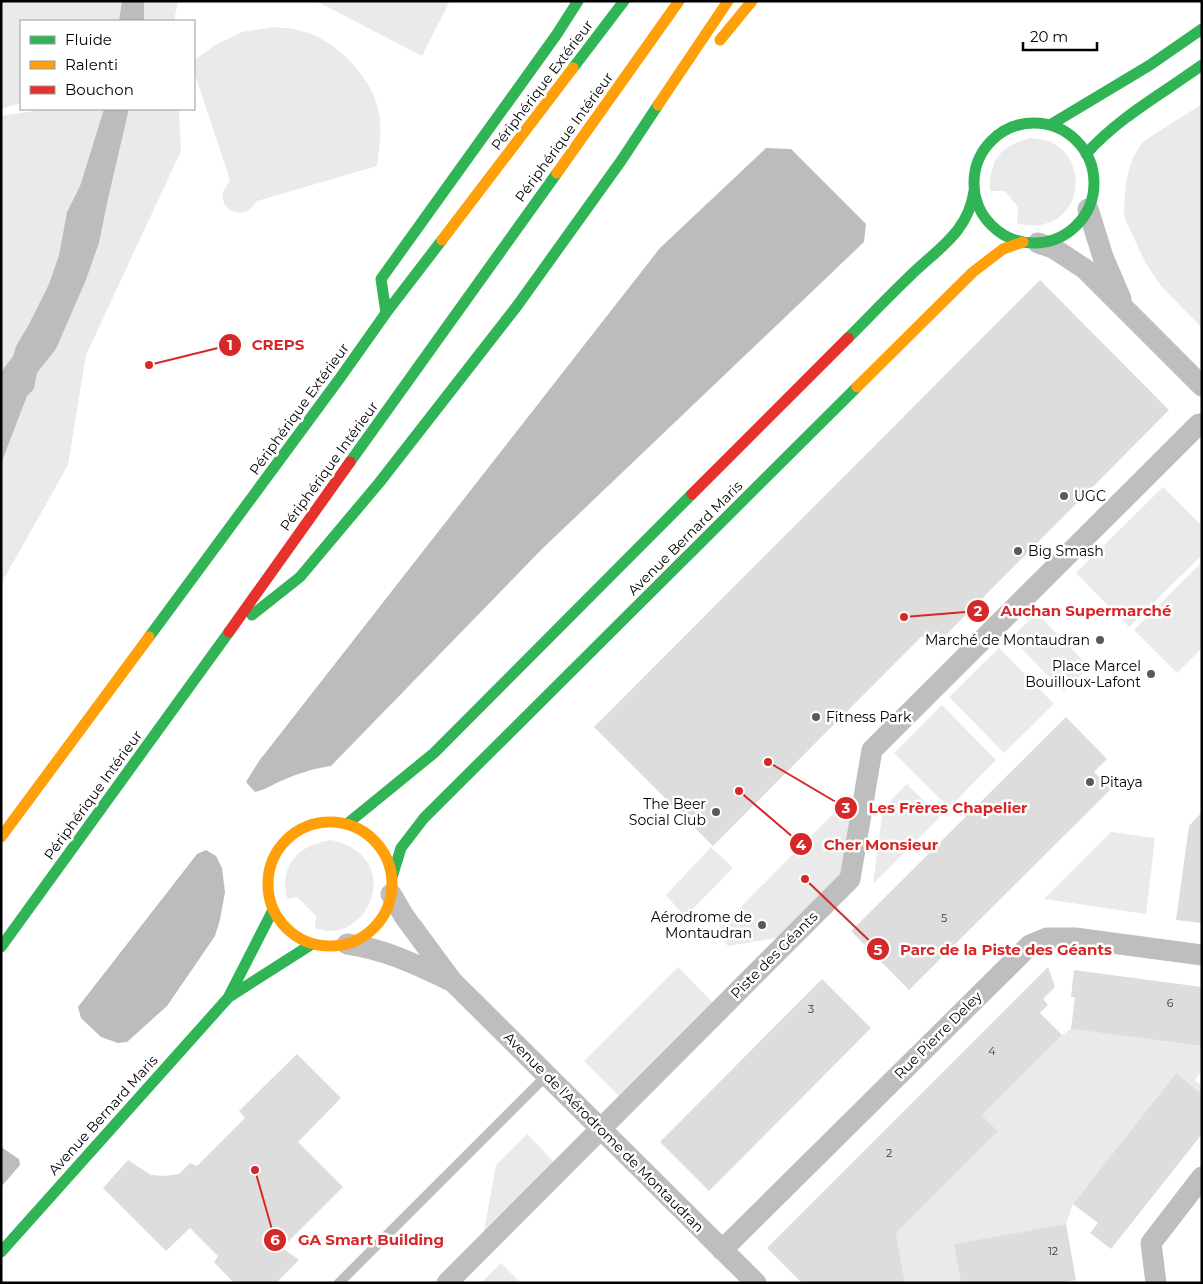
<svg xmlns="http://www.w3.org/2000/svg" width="1203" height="1284" viewBox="0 0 1203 1284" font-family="Montserrat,sans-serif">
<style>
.green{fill:#eaeaea}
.water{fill:#bcbcbc}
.building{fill:#ddd}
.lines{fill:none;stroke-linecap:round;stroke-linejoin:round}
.lane{stroke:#bebebe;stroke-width:10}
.street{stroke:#bebebe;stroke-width:21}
.fast{stroke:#30b455;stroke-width:11}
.slow{stroke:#ff9f0a;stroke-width:11}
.jam{stroke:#e5322d;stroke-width:11}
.poi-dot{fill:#595959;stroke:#fff;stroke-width:2}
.labels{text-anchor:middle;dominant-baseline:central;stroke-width:5;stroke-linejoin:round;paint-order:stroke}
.number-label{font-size:11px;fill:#373737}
.street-label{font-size:14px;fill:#000;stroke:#fff}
.poi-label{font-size:14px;fill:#000;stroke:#fff;text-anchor:start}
.leader{fill:none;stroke:#d62828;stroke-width:2}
.callout-dot{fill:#d62828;stroke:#fff;stroke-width:2}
.mark-label{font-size:15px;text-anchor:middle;font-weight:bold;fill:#fff}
.callout-label{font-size:15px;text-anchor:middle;font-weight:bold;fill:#d62828;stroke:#fff;stroke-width:5;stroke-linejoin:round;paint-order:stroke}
</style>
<rect width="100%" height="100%" fill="#fff"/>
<path class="green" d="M 1,1 L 122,1 L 119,21 L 21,21 L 21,103 L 1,109 Z
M 144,1 L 178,1 L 174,21 L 144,21 Z
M 316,1 L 450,1 L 422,56 Z
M 274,27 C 283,28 292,28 301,31 C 335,39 370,75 378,109 C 383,128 379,147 377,166 L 257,201 C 254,206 251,210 245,212 C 236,215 224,209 223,199 C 221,192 227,186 230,180 L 194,72 L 194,60 L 215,45 L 242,32 Z
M 1202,104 L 1202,328 L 1162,287 L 1146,264 L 1125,219 L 1124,212 C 1125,187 1127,160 1144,141 Z
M 46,109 L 104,109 L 80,186 L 67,212 L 59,255 L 49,284 L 28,326 L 16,346 L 13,356 L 1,372 L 1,116 Z
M 129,109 L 179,109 L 181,151 L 86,355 L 68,465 L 1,584 L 1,464 L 27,396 L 34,389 L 37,373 L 56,349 L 86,280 L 99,243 L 108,199 Z
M 1031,138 C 1036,139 1042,139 1046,140 C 1086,153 1086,214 1044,224 C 1035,227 1026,225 1017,223 L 1018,207 L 1005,191 L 990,191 C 989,160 1001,145 1031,138 Z
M 1163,487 L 1202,526 L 1202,555 L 1129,627 L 1076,573 Z
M 1202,562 L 1202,648 L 1177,673 L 1134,630 Z
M 1037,613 L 1089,667 L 1064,692 L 1011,638 Z
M 999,648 L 1054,704 L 1004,753 L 949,697 Z
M 942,705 L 996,760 L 949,808 L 894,753 Z
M 907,784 L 940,817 L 873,884 L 883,808 Z
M 842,805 L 854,806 L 843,877 L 783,937 L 728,946 L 716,932 Z
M 1111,832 L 1155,838 L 1146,914 L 1044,899 Z
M 331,840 C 408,857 367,949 315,928 L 316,916 L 297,897 L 287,899 C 279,865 298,845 331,840 Z
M 711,847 L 733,868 L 685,917 L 666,895 Z
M 678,967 L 714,1004 L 620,1097 L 584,1061 Z
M 1071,1029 L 1202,1046 L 1202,1071 L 1195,1080 L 1202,1086 L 1201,1093 L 1176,1073 L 1073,1204 L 1066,1224 L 955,1244 L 961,1283 L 905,1283 L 896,1233 L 998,1131 L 982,1115 L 1062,1035 Z
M 527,1134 L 555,1163 L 484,1231 L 496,1165 Z
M 501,1263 L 521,1283 L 481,1283 Z"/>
<path class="water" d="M 122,1 L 144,1 L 144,21 L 119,21 Z
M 104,109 L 129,109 L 108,199 L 99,243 L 86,280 L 56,349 L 37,373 L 34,389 L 27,396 L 1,464 L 1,372 L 13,356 L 16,346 L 28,326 L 49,284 L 59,255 L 67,212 L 80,186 Z
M 766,148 L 791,149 L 866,224 L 864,242 L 541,550 L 331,766 C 315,768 296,774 281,781 C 271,785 265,790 255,792 L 246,782 L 259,761 L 660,248 Z
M 206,850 L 216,856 L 222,868 L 225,892 L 220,920 L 215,936 L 167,1006 L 127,1042 L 118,1043 L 101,1037 L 81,1018 L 78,1007 L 197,854 Z
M 1,1147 L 19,1159 L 20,1165 L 1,1187 Z"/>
<path class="building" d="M 1040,280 L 1169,410 L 933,648 L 922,636 L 713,846 L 594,727 Z
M 1066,717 L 1107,759 L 1094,772 L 1111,789 L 909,990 L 851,931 Z
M 1202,812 L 1202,923 L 1176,920 L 1189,826 Z
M 1048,967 L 1055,987 L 1043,999 L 1048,1005 L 1040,1013 L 1062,1035 L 982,1115 L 998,1131 L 896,1233 L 905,1283 L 802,1283 L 767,1248 Z
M 1074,970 L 1202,987 L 1202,1046 L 1071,1029 L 1075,997 L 1071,997 Z
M 822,979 L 871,1028 L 709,1191 L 660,1142 Z
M 297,1054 L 341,1098 L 298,1142 L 343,1187 L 282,1248 L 299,1260 L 276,1283 L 234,1283 L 214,1262 L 218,1256 L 190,1228 L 166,1251 L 103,1188 L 128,1160 L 151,1175 L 164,1176 L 179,1174 L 190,1163 L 197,1166 L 245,1118 L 239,1111 Z
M 1176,1073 L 1201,1093 L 1202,1091 L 1202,1134 L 1111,1249 L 1090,1233 L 1098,1223 L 1073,1204 Z
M 1066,1224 L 1076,1280 L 1061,1283 L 961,1283 L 954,1244 Z"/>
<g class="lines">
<path class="lane" d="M 339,1283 L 547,1075"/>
<path class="street" d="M 1088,209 L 1103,257 L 1121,299
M 1038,243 L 1053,248 L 1085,269 L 1202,386
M 391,894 L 404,916 L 452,981 L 756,1283
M 347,944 C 384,949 415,964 449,980
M 722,1250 L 1030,945 L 1047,938 L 1075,938 L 1202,955
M 447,1283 L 850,879 L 872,750 L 1199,424 L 1202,424
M 1156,1283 L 1151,1243 L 1202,1177"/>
<path class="fast" d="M 573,68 L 624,1
M974 183a60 60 0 1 1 120 0a60 60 0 1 1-120 0Z
M 1050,125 L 1150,65 L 1202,29
M 1086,154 C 1119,117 1162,94 1202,65
M 386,313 L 381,279 L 557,34 L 578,1
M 848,338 C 869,317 890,295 911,275 C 939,248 968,232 974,191
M 350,462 L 557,173
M 252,615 L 300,577 L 379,483 L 517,306 L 621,161 L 658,105
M 149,637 L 340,378 L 386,313 L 442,240
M 347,824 L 434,753 L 692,494
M 392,877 L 401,848 L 424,818 L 857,387
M 1,947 L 229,632
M 229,997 L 312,944
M 1,1252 L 228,998 L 273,910"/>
<path class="slow" d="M 720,40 L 752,1
M 658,105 L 728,1
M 557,173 L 679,1
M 442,240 L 573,68
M 857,387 L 973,272 L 1003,249 L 1023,242
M268 884a62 62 0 1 1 124 0a62 62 0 1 1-124 0Z
M 1,837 L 149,637"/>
<path class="jam" d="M 692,494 L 848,338
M 229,632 L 350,462"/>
</g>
<g class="poi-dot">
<circle cx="1064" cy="496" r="5"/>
<circle cx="1018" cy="551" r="5"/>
<circle cx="1100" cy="640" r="5"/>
<circle cx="1151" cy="674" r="5"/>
<circle cx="816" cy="717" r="5"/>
<circle cx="1090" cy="782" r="5"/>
<circle cx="716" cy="812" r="5"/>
<circle cx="762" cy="925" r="5"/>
</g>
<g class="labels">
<g class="number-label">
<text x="944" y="918">5</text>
<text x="1170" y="1003">6</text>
<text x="811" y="1009">3</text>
<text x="992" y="1051">4</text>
<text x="889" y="1153">2</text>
<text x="1053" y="1251">12</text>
</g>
<g class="street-label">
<text transform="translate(542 85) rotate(-53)">Périphérique Extérieur</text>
<text transform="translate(564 137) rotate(-54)">Périphérique Intérieur</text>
<text transform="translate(299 409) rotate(-54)">Périphérique Extérieur</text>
<text transform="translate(329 466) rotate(-54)">Périphérique Intérieur</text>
<text transform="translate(685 538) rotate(-45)">Avenue Bernard Maris</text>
<text transform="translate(93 795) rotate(-54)">Périphérique Intérieur</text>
<text transform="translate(774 955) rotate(-45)">Piste des Géants</text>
<text transform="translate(938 1035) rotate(-45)">Rue Pierre Deley</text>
<text transform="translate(103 1115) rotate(-48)">Avenue Bernard Maris</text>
<text transform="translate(604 1132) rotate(45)">Avenue de l'Aérodrome de Montaudran</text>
</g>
<g class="poi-label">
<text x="1074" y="496">UGC</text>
<text x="1028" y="551">Big Smash</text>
<text x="1090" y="640" text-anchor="end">Marché de Montaudran</text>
<text x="1141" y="666" text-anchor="end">Place Marcel<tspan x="1141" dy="16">Bouilloux-Lafont</tspan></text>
<text x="826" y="717">Fitness Park</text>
<text x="1100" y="782">Pitaya</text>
<text x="706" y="804" text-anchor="end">The Beer<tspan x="706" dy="16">Social Club</tspan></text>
<text x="752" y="917" text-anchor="end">Aérodrome de<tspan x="752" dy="16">Montaudran</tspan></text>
</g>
</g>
<path class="leader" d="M149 365L230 345M904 617L978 611M768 762L846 808M739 791L801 844M805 879L878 949M255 1170L275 1240"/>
<g class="callout-dot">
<circle cx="149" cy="365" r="5"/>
<circle cx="904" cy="617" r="5"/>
<circle cx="768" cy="762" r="5"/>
<circle cx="739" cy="791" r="5"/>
<circle cx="805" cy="879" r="5"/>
<circle cx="255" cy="1170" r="5"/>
<circle cx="230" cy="345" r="12"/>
<circle cx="978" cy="611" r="12"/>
<circle cx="846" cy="808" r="12"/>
<circle cx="801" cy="844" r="12"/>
<circle cx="878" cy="949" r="12"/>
<circle cx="275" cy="1240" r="12"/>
</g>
<g class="mark-label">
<text x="230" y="350">1</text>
<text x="978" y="616">2</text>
<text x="846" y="813">3</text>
<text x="801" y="850">4</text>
<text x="878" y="955">5</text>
<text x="275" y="1245">6</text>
</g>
<g class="callout-label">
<text x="278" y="350">CREPS</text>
<text x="1086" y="616">Auchan Supermarché</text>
<text x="948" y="813">Les Frères Chapelier</text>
<text x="881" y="850">Cher Monsieur</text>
<text x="1006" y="955">Parc de la Piste des Géants</text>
<text x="371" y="1245">GA Smart Building</text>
</g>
<rect width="1203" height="1284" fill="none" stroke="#000000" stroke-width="5"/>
<rect x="20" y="20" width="175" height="90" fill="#ffffff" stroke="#999999"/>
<rect x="30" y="36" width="25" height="8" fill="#30b455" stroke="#999999"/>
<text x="65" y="45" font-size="15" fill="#000000">Fluide</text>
<rect x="30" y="61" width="25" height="8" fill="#ff9f0a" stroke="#999999"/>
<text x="65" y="70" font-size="15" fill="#000000">Ralenti</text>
<rect x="30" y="86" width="25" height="8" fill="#e5322d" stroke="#999999"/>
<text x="65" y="95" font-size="15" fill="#000000">Bouchon</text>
<path d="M1023 42v8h74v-8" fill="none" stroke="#000000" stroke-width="2.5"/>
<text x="1030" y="42" font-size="15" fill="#000000" stroke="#ffffff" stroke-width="4" paint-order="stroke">20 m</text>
</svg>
